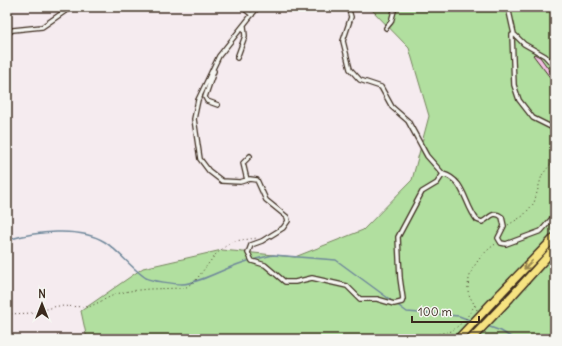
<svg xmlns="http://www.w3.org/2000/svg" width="562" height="346" viewBox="0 0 562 346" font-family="Delius,sans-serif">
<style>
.green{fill:#b1df9f;stroke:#76845e}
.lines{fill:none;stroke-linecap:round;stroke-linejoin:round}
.stream{stroke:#6f889b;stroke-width:1.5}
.building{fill:#f2c1e3;stroke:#3b2a1e}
.street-casing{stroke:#3b2a1e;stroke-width:6}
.highway-casing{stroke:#3b2a1e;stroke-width:10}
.path{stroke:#3b2a1e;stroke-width:1;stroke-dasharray:1 3;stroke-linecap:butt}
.street{stroke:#f6f6f2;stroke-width:3.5}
.highway{stroke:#f6e381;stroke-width:7}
.highway-bridge-casing{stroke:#3b2a1e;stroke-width:10;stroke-linecap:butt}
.highway-bridge{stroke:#f6e381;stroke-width:7}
.oneway{stroke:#988650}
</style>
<rect width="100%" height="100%" fill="#f5ebef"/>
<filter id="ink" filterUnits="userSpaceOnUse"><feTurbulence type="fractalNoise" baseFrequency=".025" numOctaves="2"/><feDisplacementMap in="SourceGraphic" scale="8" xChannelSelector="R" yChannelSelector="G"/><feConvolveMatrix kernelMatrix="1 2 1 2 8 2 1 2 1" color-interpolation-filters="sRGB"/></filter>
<g filter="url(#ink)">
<path class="green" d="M 369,7 L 555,7 L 555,339 L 87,339 L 81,311 L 143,268 L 222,250 L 295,257 L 363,230 L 412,180 L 429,116 L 409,48 Z"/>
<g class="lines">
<path class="stream" d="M 7,240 C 34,232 80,226 105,242 C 120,252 131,268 146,278 C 151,281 176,284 182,284 C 201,283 228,266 248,261
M 256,259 L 273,255 L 336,260 L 407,312 L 459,316 L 472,321
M 487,326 L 501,331 L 514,339"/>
</g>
<path class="building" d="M 534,54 L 540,57 L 555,78 L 552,80 L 533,55 Z"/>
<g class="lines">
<g class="street-casing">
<path id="street" d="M 242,7 L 252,15
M 258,7 L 219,56 L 198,100 L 194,119 L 200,159 L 209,171 L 222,181 L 240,182 L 250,179 L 257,180 L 266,200 L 287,217 L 288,221 L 283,228 L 262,241 L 251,245 L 248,253 L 252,261 L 265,265 L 285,282 L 295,282 L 312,278 L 347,286 L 360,299 L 377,299 L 394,304 L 402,302 L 403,299 L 400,278 L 398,237 L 422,192 L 437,183 L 443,174 L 427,156 L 408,121 L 392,107 L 381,87 L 360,80 L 350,69 L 343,41 L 351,17 L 348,7
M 508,7 L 514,34
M 386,28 L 391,22 L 395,7
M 7,33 L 13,30 L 42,27 L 71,7
M 237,58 L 245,36 L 244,26
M 555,67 L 545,56 L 524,44 L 515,35 L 512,35 L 514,85 L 519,100 L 533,118 L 555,129
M 214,71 L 205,97 L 207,101 L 218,105
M 555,167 L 555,182
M 443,174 C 465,180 464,204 477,220 L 482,222 C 490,218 493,210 502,217 L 504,226 L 498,238 L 501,243 L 506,244 L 541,231 L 555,215
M 247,180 L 243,163 L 250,156"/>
</g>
<g class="highway-casing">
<path id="highway" d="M 500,294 L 555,237
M 510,298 L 555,248"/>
</g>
<path class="path" d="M 508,225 L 523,216 L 534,203 L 542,175 L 550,165 L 555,157
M 477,310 C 475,304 468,296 468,290 C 467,270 482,253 497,243
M 7,314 L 34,313 L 57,306 L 89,307 L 116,294 L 129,291 L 149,289 L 185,288 L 196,280 L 215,255 L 227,245 L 234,241 L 258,238
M 485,332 L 486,339
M 415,339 L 452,331 L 465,320 L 475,305"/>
<use href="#street" class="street"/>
<use href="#highway" class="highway"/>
<g class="highway-bridge-casing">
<path id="highway-bridge" d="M 458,339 L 500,294
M 471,339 L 510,298"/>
</g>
<use href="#highway-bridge" class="highway-bridge"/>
</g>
<defs><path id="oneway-shaft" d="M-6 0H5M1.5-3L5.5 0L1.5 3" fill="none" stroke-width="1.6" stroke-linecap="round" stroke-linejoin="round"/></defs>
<use class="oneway" href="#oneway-shaft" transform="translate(528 265) rotate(134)"/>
</g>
<rect width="562" height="346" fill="none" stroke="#f6f6f2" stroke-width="24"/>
<rect x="12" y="12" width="538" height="322" fill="none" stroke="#3b2a1e" stroke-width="1.5" filter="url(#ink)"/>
<g transform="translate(42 304)" stroke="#f6f6f2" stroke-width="3" paint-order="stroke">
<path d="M0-3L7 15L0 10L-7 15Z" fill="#3b2a1e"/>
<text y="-6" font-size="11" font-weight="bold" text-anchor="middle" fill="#3b2a1e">N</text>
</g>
<path d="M412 316v6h67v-6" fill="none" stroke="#3b2a1e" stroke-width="2"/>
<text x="418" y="316" font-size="12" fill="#3b2a1e" stroke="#f6f6f2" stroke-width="3" paint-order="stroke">100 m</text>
</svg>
